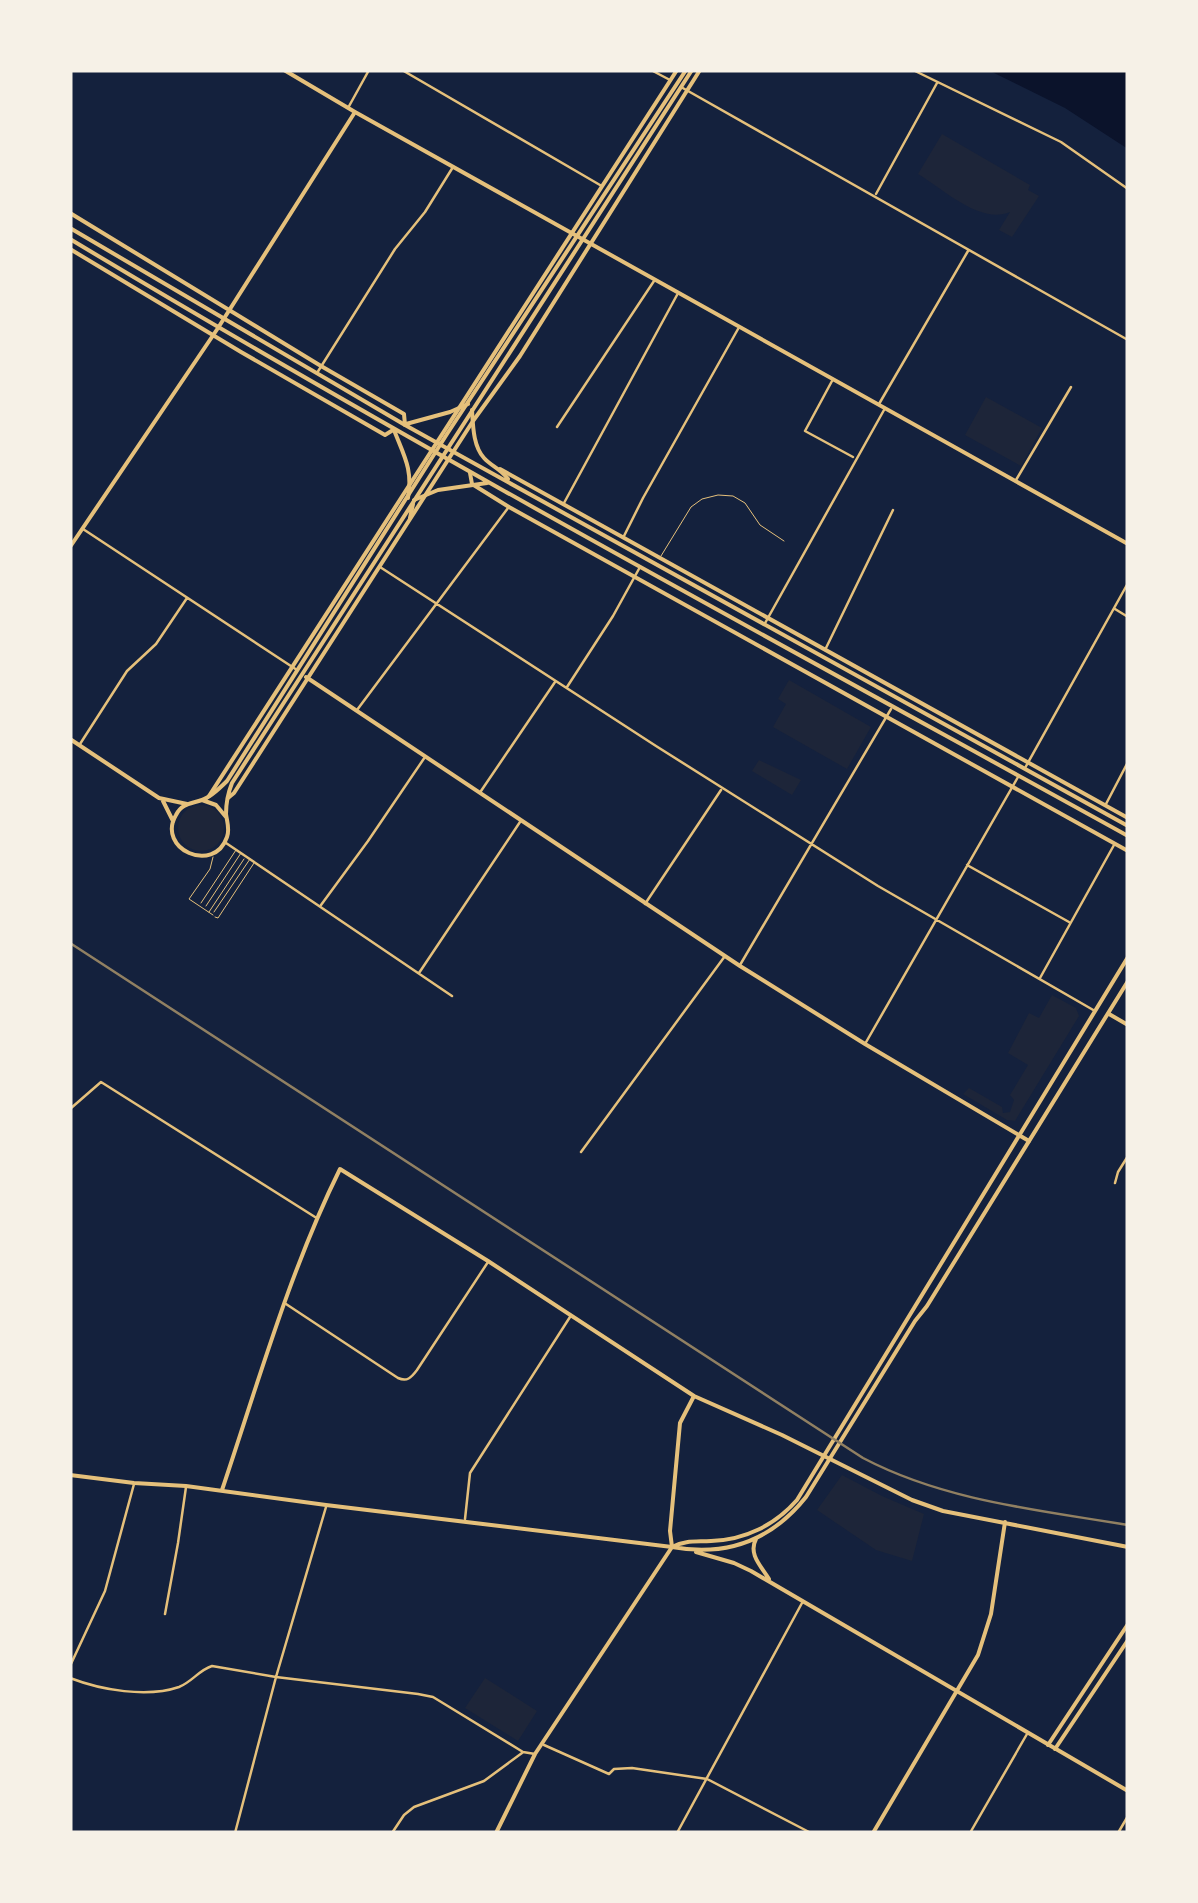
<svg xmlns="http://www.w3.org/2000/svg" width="1198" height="1903" viewBox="0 0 1198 1903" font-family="Lato,sans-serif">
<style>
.green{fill:#1d2539}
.water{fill:#0b132b}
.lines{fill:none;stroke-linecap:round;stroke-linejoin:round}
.service{stroke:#e5c07b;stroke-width:1}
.minor{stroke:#e5c07b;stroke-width:2.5}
.tertiary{stroke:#e5c07b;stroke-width:4}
.secondary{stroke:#e5c07b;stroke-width:4}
.primary{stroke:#e5c07b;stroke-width:4}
.rail{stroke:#918062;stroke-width:2.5}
</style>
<rect width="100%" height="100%" fill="#14213d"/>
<path class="green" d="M 942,134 L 1030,185 L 1028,190 L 1039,196 L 1012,237 L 999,230 L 1010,212 C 981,225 943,189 918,174 Z
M 986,397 L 1042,428 L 1021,466 L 965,435 Z
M 789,680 L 871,727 L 847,769 L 773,727 L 786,704 L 778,699 Z
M 759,760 L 801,780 L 792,795 L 752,771 Z
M178 828a23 23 0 1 1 46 0a23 23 0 1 1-46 0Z
M 1052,995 L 1076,1008 L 1079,1016 L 1015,1121 L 1007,1120 L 963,1094 L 969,1088 L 1002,1107 L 1003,1113 L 1010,1112 L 1014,1100 L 1010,1095 L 1028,1065 L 1008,1053 L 1029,1013 L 1039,1018 Z
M 842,1475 L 882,1496 L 924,1514 L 912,1561 L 876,1550 L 817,1510 Z
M 485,1678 L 537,1711 L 518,1741 L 465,1708 Z"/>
<path class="water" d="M 988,70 L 1128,70 L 1128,149 L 1065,108 Z"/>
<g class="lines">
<path class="service" d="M 661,556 L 691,507 L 702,499 L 718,495 L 733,496 L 745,503 L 760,525 L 784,541
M 213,857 L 210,869 L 189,899 L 213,915
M 201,903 L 236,850
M 206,906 L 241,853
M 209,912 L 244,859
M 214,912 L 250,859
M 215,917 L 218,918 L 254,863"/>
<path class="minor" d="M 402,70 L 600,185
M 651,70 L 670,80
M 913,70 L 1061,142 L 1128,189
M 70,72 L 71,70
M 681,87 L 1128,340
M 348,108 L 369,70
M 876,194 L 937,83
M 317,373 L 395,249 L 425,212 L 453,167
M 832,381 L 805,431 L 853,457
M 879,404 L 968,251
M 557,427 L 654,281
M 1016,480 L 1071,387
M 564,503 L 677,295
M 83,529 L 297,670
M 624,536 L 643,498 L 738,329
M 380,567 L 656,746 L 878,886 L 1095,1011
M 1115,609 L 1128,617
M 764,625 L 884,410
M 826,648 L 893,510
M 567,687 L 613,616 L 640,567
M 357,710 L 508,508
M 80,744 L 127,671 L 156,644 L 187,598
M 1025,768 L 1128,583
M 481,791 L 555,682
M 1106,804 L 1128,762
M 226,843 L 452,996
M 967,865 L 1069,922
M 645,904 L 721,790
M 321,905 L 368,841 L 425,757
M 740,965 L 891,709
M 419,973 L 520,822
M 1040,978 L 1114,845
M 865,1044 L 1018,777
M 70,1109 L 101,1082 L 315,1217
M 581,1152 L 725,956
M 1115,1183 L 1118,1172 L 1128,1156
M 286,1304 L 398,1378 C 407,1382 411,1378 417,1370 L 488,1262
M 465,1519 L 470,1473 L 570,1317
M 165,1614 L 178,1543 L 186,1487
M 70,1666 L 105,1591 L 134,1484
M 70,1678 C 101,1690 147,1698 179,1687 C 192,1682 199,1670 212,1666 L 276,1677 L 418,1694 L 433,1697 L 523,1752 L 535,1754
M 544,1745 L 609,1774 L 614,1769 L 632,1768 L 707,1779 L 811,1833
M 235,1833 L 276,1677 L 326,1507
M 392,1833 L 404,1815 L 414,1807 L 484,1781 L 522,1753
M 677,1833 L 802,1603
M 970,1833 L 1027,1734
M 1118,1833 L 1128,1816"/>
<path class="tertiary" d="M 284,70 L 355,112 L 1128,544
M 70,213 L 321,366 L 404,414 L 405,425
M 70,249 L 241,352 L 385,435 L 393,430
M 500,469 L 1128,818
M 470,473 L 472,484 L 509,507 L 1128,851
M 70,547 L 218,328 L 355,112
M 306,677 L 740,966 L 865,1044 L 1029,1141
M 70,739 L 159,798 L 187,804
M 209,796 L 677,70
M 228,798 L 234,793 L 473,421 L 520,356 L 700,70
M 163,801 L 173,821
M 1109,1014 L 1128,1025
M 222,1490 C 258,1383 290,1270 340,1169 L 488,1261 L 694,1396 L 782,1435 L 912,1500 L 943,1511 L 1128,1547
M 496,1833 L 535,1754 L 672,1547 L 670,1531 L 680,1423 L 694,1396
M 873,1833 L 978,1655 L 991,1614 L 1005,1522"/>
<path class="secondary" d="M 686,70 L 447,434 L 227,781 C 220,788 211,797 202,800 C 191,804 182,803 176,815 C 156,849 214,875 227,837 C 230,829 227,822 226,814 C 226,804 228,793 232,783 L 692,70
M 410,518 L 413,504
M 202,800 L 216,805 L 226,817
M 70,1475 L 134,1483 L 186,1486 L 326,1505 L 672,1547 C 727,1557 771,1541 806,1497 L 915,1321 L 927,1306 L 1128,981
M 756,1539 C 748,1554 761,1566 769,1579
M 672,1547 C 686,1540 696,1542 711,1541 C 745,1540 775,1525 797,1500 L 1128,957
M 696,1552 L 734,1563 L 751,1571 C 876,1645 1002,1718 1128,1791
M 1048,1745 L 1128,1624
M 1055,1749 L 1128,1640"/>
<path class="primary" d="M 70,228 L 405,425 L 1128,826
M 70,239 C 417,448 773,640 1128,836
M 472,410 C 473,425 473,446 484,458 C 491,466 501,469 508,479
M 406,424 L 450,412 L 468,404
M 394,430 C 404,456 413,469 408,498
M 414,500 L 438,490 L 487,483"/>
<path class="rail" d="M 70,943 L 863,1458 C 945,1501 1038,1510 1128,1525"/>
</g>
<rect width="1198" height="1903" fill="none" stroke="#f6f1e7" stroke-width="145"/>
</svg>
